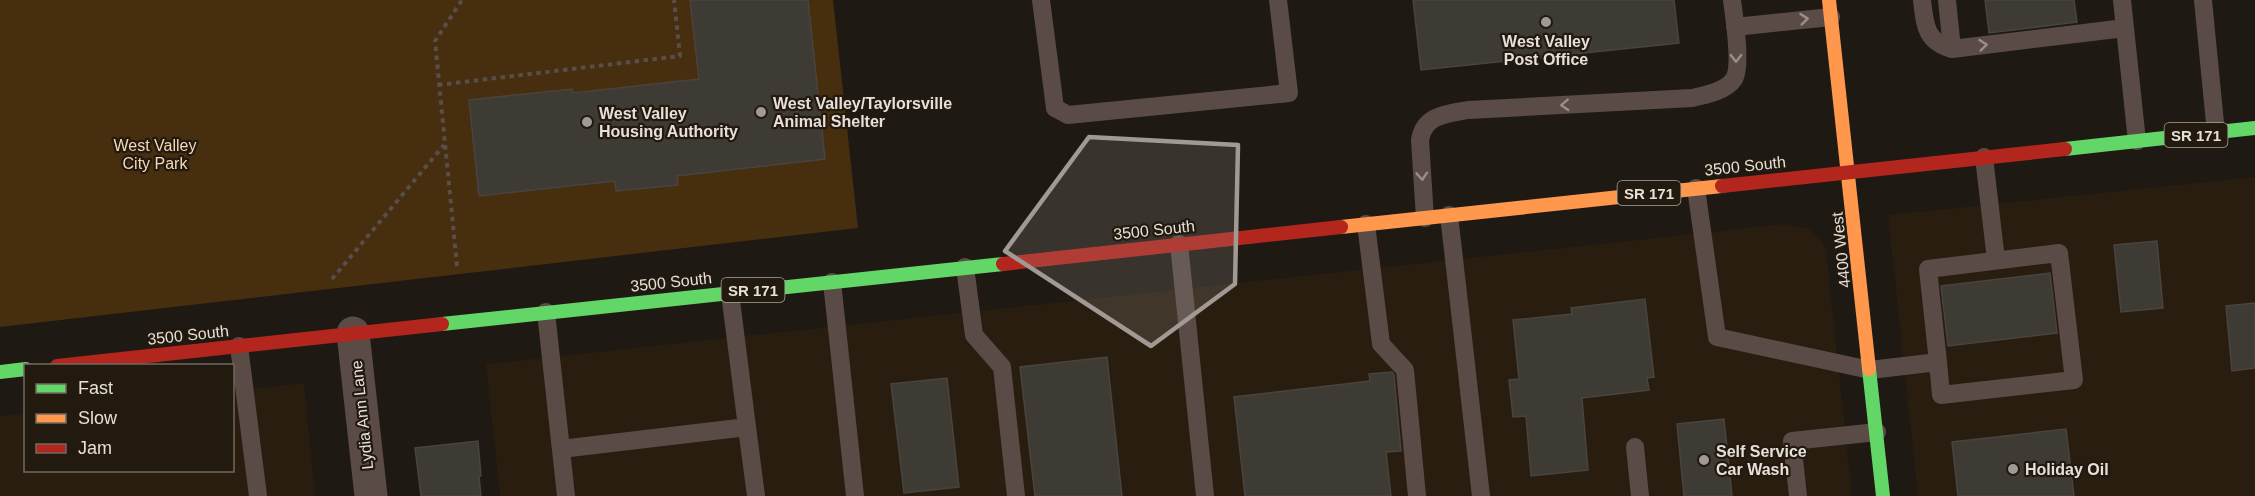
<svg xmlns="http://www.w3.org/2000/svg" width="2255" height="496" viewBox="0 0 2255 496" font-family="Arial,sans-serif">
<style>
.built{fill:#291d0f}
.green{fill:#462e0f}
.building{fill:#3e3a34;stroke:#48443e;stroke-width:1.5}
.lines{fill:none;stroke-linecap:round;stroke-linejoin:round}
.path{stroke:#594e4a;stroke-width:4;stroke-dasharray:4.5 4.5;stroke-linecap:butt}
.lane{stroke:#5a4b46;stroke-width:18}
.street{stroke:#5a4b46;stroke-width:33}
.fast{stroke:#63d668;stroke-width:14}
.slow{stroke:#ff974d;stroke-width:14}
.jam{stroke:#b3261e;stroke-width:14}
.oneway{stroke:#998e88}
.marked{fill:#a19a94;fill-opacity:0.2;stroke:#a19a94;stroke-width:4.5;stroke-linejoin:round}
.poi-dot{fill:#a19a94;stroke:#22190f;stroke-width:2}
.labels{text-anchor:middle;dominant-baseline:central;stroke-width:4.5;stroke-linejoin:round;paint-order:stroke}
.shield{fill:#22190f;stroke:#aca49c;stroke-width:1.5}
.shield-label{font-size:15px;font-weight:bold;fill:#e7e0d9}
.poi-label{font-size:16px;font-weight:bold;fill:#e7e0d9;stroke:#22190f;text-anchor:start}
.park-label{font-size:16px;fill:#f7d8b6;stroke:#22190f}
.street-label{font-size:16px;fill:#e7e0d9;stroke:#22190f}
</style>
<rect width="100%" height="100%" fill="#1e1913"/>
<path class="built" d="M 2255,177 L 2255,496 L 1918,496 L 1888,215 Z
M 1785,224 L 1809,229 L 1819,238 L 1826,250 L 1852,496 L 500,496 L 486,364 Z
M 304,383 L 315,496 L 0,496 L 0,416 L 25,413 L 26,470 L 232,470 L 233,391 Z"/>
<path class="green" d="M 0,0 L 833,0 L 858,228 L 0,327 Z"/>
<path class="building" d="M 690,0 L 808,0 L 825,159 L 677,176 L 678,185 L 616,191 L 615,181 L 479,196 L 469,100 L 572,89 L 573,93 L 699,79 Z
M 1413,0 L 1674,0 L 1679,43 L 1421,70 Z
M 1985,0 L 2074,0 L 2077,22 L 1989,33 Z
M 2157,241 L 2163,308 L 2121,312 L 2114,245 Z
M 2050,273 L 2057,333 L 1948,346 L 1941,286 Z
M 1645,299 L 1654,377 L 1647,378 L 1649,390 L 1582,398 L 1588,470 L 1531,476 L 1526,416 L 1513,417 L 1509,380 L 1519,379 L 1513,320 L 1572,314 L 1571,308 Z
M 2255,303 L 2255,368 L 2232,371 L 2226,306 Z
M 1107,357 L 1122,496 L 1035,496 L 1020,367 Z
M 1392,372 L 1394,375 L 1401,451 L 1386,452 L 1391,496 L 1245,496 L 1234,397 L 1370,381 L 1369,374 Z
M 947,378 L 959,487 L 904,493 L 891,384 Z
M 1724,419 L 1732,496 L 1684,496 L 1677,424 Z
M 2066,429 L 2074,496 L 1958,496 L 1952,442 Z
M 478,441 L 481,476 L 479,476 L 481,496 L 421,496 L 415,448 Z"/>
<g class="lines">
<path class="path" d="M 438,85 L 680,56 L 674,0
M 457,266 L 435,41 L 462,0
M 332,279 L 444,145"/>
<path class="lane" d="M 1041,0 L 1055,108 L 1068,115 L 1289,93 L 1278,0
M 1922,0 C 1925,25 1925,41 1952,49
M 1947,0 L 1952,49 L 2125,28
M 2122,0 L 2137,141
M 2203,0 L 2216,133
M 1735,27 L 1831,17
M 1984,157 L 1996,260
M 1696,188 L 1717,337 L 1870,370 L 1938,362 L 1928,269 L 2059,253 L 2074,380 L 1941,395 L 1938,362
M 1449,215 L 1481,496
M 1425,218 L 1420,140 C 1424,115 1446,114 1468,110 L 1692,98 C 1706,95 1726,91 1734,79 C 1742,66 1734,16 1732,0
M 1366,224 L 1381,344 L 1405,370 L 1417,496
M 1179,244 L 1205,496
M 965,267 L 974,335 L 1002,367 L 1016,496
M 832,282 L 855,496
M 730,293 L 747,427
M 546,312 L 566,496
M 239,346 L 258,496
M 1635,447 L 1640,496
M 561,449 L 747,427 L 756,496
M 1798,496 L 1792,441 L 1877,432"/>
<path class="street" d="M 353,333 L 371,496"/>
<path class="fast" d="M 2065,149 L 2255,128
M 442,324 L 1003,264
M 1869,369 L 1883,496
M 0,372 L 26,369"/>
<path class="slow" d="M 1829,0 L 1869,369
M 1341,227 L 1722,186"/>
<path class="jam" d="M 1722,186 L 2065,149
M 1003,264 L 1341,227
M 57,366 L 442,324"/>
</g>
<defs><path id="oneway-chevron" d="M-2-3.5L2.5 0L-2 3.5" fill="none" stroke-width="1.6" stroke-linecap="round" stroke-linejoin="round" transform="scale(1.5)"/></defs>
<g class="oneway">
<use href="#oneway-chevron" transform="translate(1804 19) rotate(-6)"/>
<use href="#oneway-chevron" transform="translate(1983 45) rotate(-6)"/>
<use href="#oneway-chevron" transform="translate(1736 58) rotate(90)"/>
<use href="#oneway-chevron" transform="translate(1565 105) rotate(177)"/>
<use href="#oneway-chevron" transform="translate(1422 176) rotate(86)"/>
</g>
<path class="marked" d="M 1089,137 L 1238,145 L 1235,284 L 1151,346 L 1005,251 Z"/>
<g class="poi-dot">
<circle cx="1546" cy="22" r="6"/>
<circle cx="761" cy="112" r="6"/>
<circle cx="587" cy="122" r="6"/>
<circle cx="1704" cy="460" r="6"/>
<circle cx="2013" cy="469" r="6"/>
</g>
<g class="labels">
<g class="shield">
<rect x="2164.5" y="123" width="63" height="24" rx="4.5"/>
<rect x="1617.5" y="181" width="63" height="24" rx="4.5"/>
<rect x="721.5" y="278" width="63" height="24" rx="4.5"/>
</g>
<g class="shield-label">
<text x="2196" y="135">SR 171</text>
<text x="1649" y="193">SR 171</text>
<text x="753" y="290">SR 171</text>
</g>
<g class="poi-label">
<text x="1546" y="41" text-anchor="middle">West Valley<tspan x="1546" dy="18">Post Office</tspan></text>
<text x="773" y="103">West Valley/Taylorsville<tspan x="773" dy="18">Animal Shelter</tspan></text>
<text x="599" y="113">West Valley<tspan x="599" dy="18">Housing Authority</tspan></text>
<text x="1716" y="451">Self Service<tspan x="1716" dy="18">Car Wash</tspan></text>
<text x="2025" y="469">Holiday Oil</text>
</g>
<g class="park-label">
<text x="155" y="145">West Valley<tspan x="155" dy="18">City Park</tspan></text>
</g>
<g class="street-label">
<text transform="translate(1745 166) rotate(-6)">3500 South</text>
<text transform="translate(1154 230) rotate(-6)">3500 South</text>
<text transform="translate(1841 250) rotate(-96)">4400 West</text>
<text transform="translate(671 282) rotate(-6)">3500 South</text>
<text transform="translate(188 335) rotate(-6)">3500 South</text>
<text transform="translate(362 415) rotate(-96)">Lydia Ann Lane</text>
</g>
</g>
<rect x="24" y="364" width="210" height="108" fill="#22190f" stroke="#716960" stroke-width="1.5"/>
<rect x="36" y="384" width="30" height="9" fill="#63d668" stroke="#716960" stroke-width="1.5"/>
<text x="78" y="394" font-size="18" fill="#e7e0d9">Fast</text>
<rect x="36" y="414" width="30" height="9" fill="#ff974d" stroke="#716960" stroke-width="1.5"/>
<text x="78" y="424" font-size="18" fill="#e7e0d9">Slow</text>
<rect x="36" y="444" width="30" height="9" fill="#b3261e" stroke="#716960" stroke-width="1.5"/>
<text x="78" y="454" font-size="18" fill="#e7e0d9">Jam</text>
</svg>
